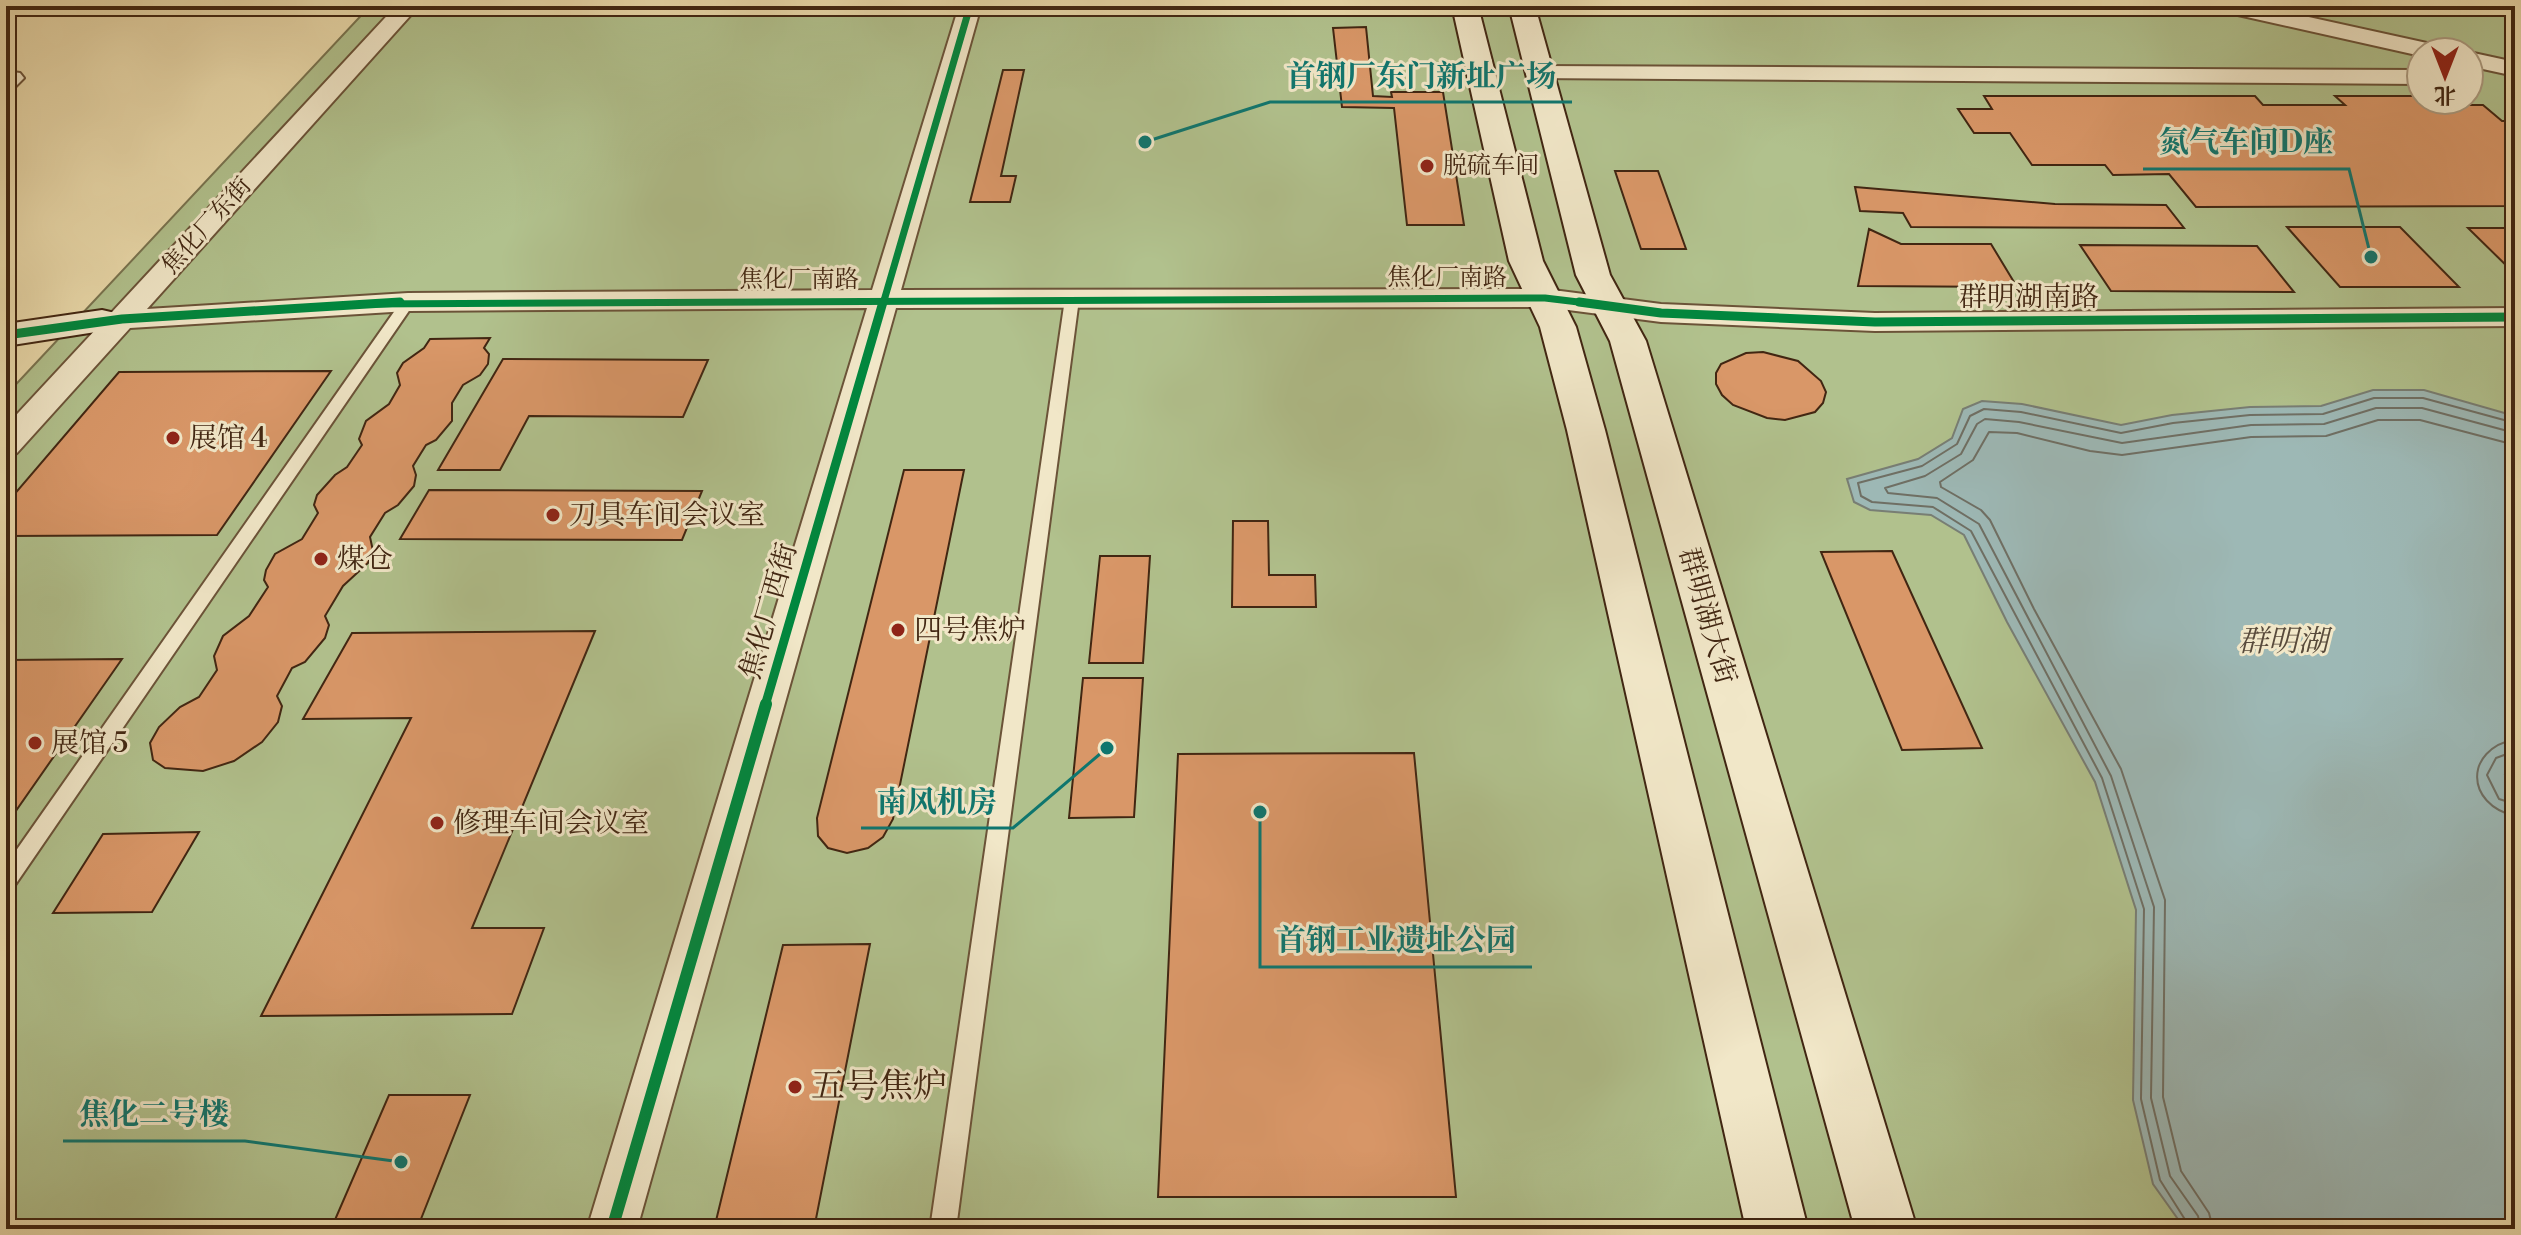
<svg xmlns="http://www.w3.org/2000/svg" width="2521" height="1235" viewBox="0 0 2521 1235" font-family="'Libre Bodoni','Noto Serif SC',serif">
<style>
.green{fill:#b1c18d;stroke:#797450;stroke-width:2;fill-rule:evenodd}
.water{fill:#9db8b5;stroke:#787e74;stroke-width:2}
.lines{fill:none;stroke-linecap:round;stroke-linejoin:round}
.shore{stroke:#6f6f64;stroke-width:2}
.building{fill:#d99768;stroke:#412612;stroke-width:2}
.lane-casing{stroke:#6b5338;stroke-width:4}
.street-casing{stroke:#6b5338;stroke-width:4}
.secondary-casing{stroke:#412612;stroke-width:4}
.lane{fill:#f1e7c8;fill-rule:evenodd}
.street{fill:#f1e7c8;fill-rule:evenodd}
.secondary{fill:#f1e7c8;fill-rule:evenodd}
.cycleway-far2-casing{stroke:#f1e7c8;stroke-width:10}
.cycleway-far1-casing{stroke:#f1e7c8;stroke-width:14}
.cycleway-casing{stroke:#f1e7c8;stroke-width:17}
.cycleway-far2{stroke:#00873e;stroke-width:7}
.cycleway-far1{stroke:#00873e;stroke-width:9}
.cycleway{stroke:#00873e;stroke-width:12}
.poi-dot{fill:#8f2418;stroke:#f1e7c8;stroke-width:3}
.labels{text-anchor:middle;dominant-baseline:central;stroke-width:6;stroke-linejoin:round;paint-order:stroke}
.far-poi-label{font-size:24px;fill:#412612;stroke:#f1e7c8;text-anchor:start}
.far-street-label{font-size:24px;fill:#412612;stroke:#f1e7c8}
.street-label{font-size:28px;fill:#412612;stroke:#f1e7c8}
.poi-label{font-size:28px;fill:#412612;stroke:#f1e7c8;text-anchor:start}
.water-label{font-size:30px;font-style:italic;fill:#584a3b;stroke:#f1e7c8}
.near-poi-label{font-size:34px;fill:#412612;stroke:#f1e7c8;text-anchor:start}
.leader{fill:none;stroke:#0f766e;stroke-width:3}
.callout-dot{fill:#0f766e;stroke:#f1e7c8;stroke-width:3}
.callout-label{font-size:30px;text-anchor:middle;font-weight:bold;fill:#0f766e;stroke:#f1e7c8;stroke-width:6;stroke-linejoin:round;paint-order:stroke}
</style>
<rect width="100%" height="100%" fill="#eadaab"/>
<filter id="stains"><feTurbulence type="fractalNoise" baseFrequency=".0025" numOctaves="4"/><feColorMatrix values="0 0 0 0 .2 0 0 0 0 .09 0 0 0 0 .02 0 0 0 .5 -.17"/></filter>
<radialGradient id="worn" r=".72"><stop offset=".6" stop-color="#630" stop-opacity="0"/><stop offset="1" stop-color="#630" stop-opacity=".3"/></radialGradient>
<path class="green" d="M 370,6 L 2515,6 L 2515,1229 L 6,1229 L 6,395 ZM 2421,52 L 2469,52 L 2469,100 L 2421,100 Z"/>
<path class="water" d="M 2373,390 L 2424,390 L 2515,416 L 2515,767 L 2505,775 L 2515,791 L 2515,1229 L 2185,1229 L 2153,1184 L 2133,1100 L 2136,910 L 2095,782 L 2007,622 L 1964,535 L 1931,515 L 1870,510 L 1854,502 L 1847,479 L 1918,459 L 1952,438 L 1963,409 L 1982,401 L 2022,404 L 2121,425 L 2172,415 L 2250,407 L 2321,406 Z"/>
<g class="lines">
<path class="shore" d="M 2515,739 C 2464,750 2465,804 2515,816
M 2515,751 L 2496,758 L 2487,775 L 2499,799 L 2515,804
M 2191,1229 L 2160,1180 L 2141,1099 L 2144,909 L 2102,778 L 1971,531 L 1933,507 L 1872,502 L 1861,496 L 1858,483 L 1922,466 L 1957,444 L 1970,416 L 1984,409 L 2021,412 L 2121,433 L 2173,423 L 2250,415 L 2323,414 L 2374,398 L 2423,398 L 2515,423
M 2201,1229 L 2198,1216 L 2170,1176 L 2151,1098 L 2154,907 L 2111,776 L 1979,524 L 1937,498 L 1888,493 L 1885,488 L 1925,476 L 1961,454 L 1977,424 L 1985,419 L 2019,422 L 2122,443 L 2251,425 L 2324,424 L 2376,408 L 2422,408 L 2515,433
M 2213,1229 L 2209,1213 L 2181,1171 L 2163,1097 L 2165,900 L 2121,769 L 2034,609 L 1990,520 L 1981,510 L 1941,487 L 1940,482 L 1973,460 L 1989,432 L 2017,433 L 2090,451 L 2122,455 L 2251,437 L 2326,436 L 2378,420 L 2420,420 L 2515,445"/>
</g>
<path class="building" d="M 1094,6 L 1149,6 L 1148,11 L 1177,11 L 1176,16 L 1066,16 L 1067,11 L 1093,11 Z
M 1366,27 L 1373,96 L 1392,97 L 1391,92 L 1443,92 L 1464,225 L 1407,225 L 1394,108 L 1342,107 L 1333,28 Z
M 1003,70 L 1024,70 L 1001,176 L 1016,176 L 1010,202 L 970,202 Z
M 1984,96 L 2255,96 L 2263,105 L 2345,105 L 2335,96 L 2421,96 L 2421,100 L 2458,100 L 2463,105 L 2483,105 L 2502,121 L 2515,121 L 2515,206 L 2196,207 L 2169,174 L 2113,175 L 2105,165 L 2032,165 L 2010,133 L 1974,133 L 1958,109 L 1992,109 Z
M 1615,171 L 1658,171 L 1686,249 L 1641,249 Z
M 1855,187 L 2055,204 L 2166,205 L 2184,228 L 1911,227 L 1903,213 L 1860,211 Z
M 2287,227 L 2400,227 L 2459,287 L 2340,287 Z
M 2468,228 L 2515,228 L 2515,274 Z
M 1869,229 L 1901,244 L 1991,244 L 2017,287 L 1858,286 Z
M 2080,245 L 2257,246 L 2294,292 L 2111,291 Z
M 490,338 L 484,348 L 489,354 L 488,364 L 480,375 L 463,385 L 452,403 L 452,421 L 436,440 L 426,445 L 413,466 L 416,475 L 414,486 L 398,505 L 385,513 L 370,537 L 373,551 L 368,563 L 343,586 L 325,616 L 329,625 L 325,638 L 305,662 L 292,668 L 277,696 L 282,706 L 278,722 L 262,742 L 234,761 L 203,771 L 165,768 L 153,760 L 150,743 L 159,727 L 180,707 L 199,697 L 217,670 L 214,656 L 223,636 L 249,616 L 268,587 L 264,580 L 266,570 L 275,554 L 302,539 L 318,513 L 314,505 L 317,495 L 335,475 L 347,467 L 362,445 L 359,439 L 366,421 L 389,404 L 400,385 L 397,373 L 403,363 L 424,348 L 430,339 Z
M 1763,352 L 1798,361 L 1821,381 L 1826,392 L 1823,403 L 1815,412 L 1785,420 L 1767,418 L 1733,405 L 1722,395 L 1716,384 L 1716,373 L 1721,364 L 1746,353 Z
M 503,359 L 708,360 L 683,417 L 529,416 L 500,470 L 438,470 Z
M 331,371 L 217,535 L 6,536 L 6,504 L 119,372 Z
M 904,470 L 964,470 L 893,819 L 883,837 L 868,848 L 847,853 L 828,848 L 818,836 L 817,818 Z
M 429,490 L 702,491 L 682,540 L 400,539 Z
M 1233,521 L 1268,521 L 1269,575 L 1315,575 L 1316,607 L 1232,607 Z
M 1892,551 L 1982,748 L 1902,750 L 1821,552 Z
M 1100,556 L 1150,556 L 1143,663 L 1089,663 Z
M 595,631 L 472,928 L 544,928 L 512,1014 L 261,1016 L 411,718 L 303,719 L 352,633 Z
M 122,659 L 6,825 L 6,660 Z
M 1083,678 L 1143,678 L 1134,817 L 1069,818 Z
M 1414,753 L 1456,1197 L 1158,1197 L 1178,754 Z
M 199,832 L 152,912 L 53,913 L 103,834 Z
M 870,944 L 814,1229 L 714,1229 L 783,945 Z
M 389,1095 L 470,1095 L 417,1229 L 331,1229 Z"/>
<g class="lines">
<g class="lane-casing">
<path id="lane" d="M 1072,295 L 1079,299 L 956,1229 L 930,1229 L 1065,299 Z
M 408,298 L 415,302 L 13,888 L 6,891 L 6,865 L 403,299 Z"/>
</g>
<g class="street-casing">
<path id="street" d="M 396,6 L 419,6 L 147,309 L 408,293 L 872,290 L 959,6 L 981,6 L 901,290 L 1545,289 L 1661,304 L 1875,313 L 2515,308 L 2515,326 L 1875,331 L 1661,322 L 1545,307 L 896,308 L 637,1229 L 587,1229 L 867,308 L 408,311 L 130,328 L 17,453 L 6,457 L 6,426 L 97,328 L 87,321 L 92,315 L 112,312 Z
M 2218,6 L 2259,6 L 2436,45 L 2444,47 L 2447,52 L 2421,52 L 2421,56 L 2229,13 Z
M 2469,52 L 2515,62 L 2515,76 L 2469,66 Z
M 1538,66 L 2421,70 L 2421,84 L 1530,78 L 1526,73 L 1530,68 Z
M 6,71 L 20,73 L 24,78 L 14,88 L 6,90 Z"/>
</g>
<g class="secondary-casing">
<path id="secondary" d="M 1452,6 L 1478,6 L 1543,261 L 1576,327 L 1605,430 L 1808,1229 L 1746,1229 L 1567,430 L 1540,327 L 1509,261 Z
M 1509,6 L 1535,6 L 1610,275 L 1646,341 L 1917,1229 L 1855,1229 L 1610,341 L 1576,275 Z
M 102,310 L 115,313 L 120,321 L 115,329 L 6,346 L 6,324 Z"/>
</g>
<use href="#lane" class="lane"/>
<use href="#street" class="street"/>
<use href="#secondary" class="secondary"/>
<g class="cycleway-far2-casing">
<path id="cycleway-far2" d="M 367,304 L 1545,298 L 1595,304
M 883,304 L 970,6"/>
</g>
<g class="cycleway-far1-casing">
<path id="cycleway-far1" d="M 1579,302 L 1661,313 L 1875,322 L 2515,317
M 6,335 L 122,319 L 400,302
M 765,706 L 883,302"/>
</g>
<g class="cycleway-casing">
<path id="cycleway" d="M 612,1229 L 766,704"/>
</g>
<use href="#cycleway-far2" class="cycleway-far2"/>
<use href="#cycleway-far1" class="cycleway-far1"/>
<use href="#cycleway" class="cycleway"/>
</g>
<g class="poi-dot">
<circle cx="1427" cy="166" r="8"/>
<circle cx="173" cy="438" r="8"/>
<circle cx="553" cy="515" r="8"/>
<circle cx="321" cy="559" r="8"/>
<circle cx="898" cy="630" r="8"/>
<circle cx="35" cy="743" r="8"/>
<circle cx="437" cy="823" r="8"/>
<circle cx="795" cy="1087" r="8"/>
</g>
<g class="labels">
<g class="far-poi-label">
<text x="1443" y="166">脱硫车间</text>
</g>
<g class="far-street-label">
<text transform="translate(207 226) rotate(-48)">焦化厂东街</text>
<text x="1447" y="278">焦化厂南路</text>
<text x="799" y="280">焦化厂南路</text>
</g>
<g class="street-label">
<text x="2029" y="297">群明湖南路</text>
<text transform="translate(769 611) rotate(-74)">焦化厂西街</text>
<text transform="translate(1707 616) rotate(74)">群明湖大街</text>
</g>
<g class="poi-label">
<text x="189" y="438">展馆 4</text>
<text x="569" y="515">刀具车间会议室</text>
<text x="337" y="559">煤仓</text>
<text x="914" y="630">四号焦炉</text>
<text x="51" y="743">展馆 5</text>
<text x="453" y="823">修理车间会议室</text>
</g>
<g class="water-label">
<text x="2283" y="642">群明湖</text>
</g>
<g class="near-poi-label">
<text x="811" y="1087">五号焦炉</text>
</g>
</g>
<path class="leader" d="M1145 142L1270 102H1572M2371 257L2349 169H2143M1107 748L1013 828H861M1260 812L1260 967H1532M401 1162L245 1141H63"/>
<g class="callout-dot">
<circle cx="1145" cy="142" r="8"/>
<circle cx="2371" cy="257" r="8"/>
<circle cx="1107" cy="748" r="8"/>
<circle cx="1260" cy="812" r="8"/>
<circle cx="401" cy="1162" r="8"/>
</g>
<g class="callout-label">
<text x="1421" y="86">首钢厂东门新址广场</text>
<text x="2246" y="152">氮气车间D座</text>
<text x="937" y="812">南风机房</text>
<text x="1396" y="950">首钢工业遗址公园</text>
<text x="154" y="1124">焦化二号楼</text>
</g>
<rect width="2521" height="1235" fill="none" stroke="#eadaab" stroke-width="32"/>
<rect x="8" y="8" width="2505" height="1219" fill="none" stroke="#412612" stroke-width="4"/>
<rect x="16" y="16" width="2489" height="1203" fill="none" stroke="#412612" stroke-width="2"/>
<g transform="translate(2445 76) rotate(180)"><circle r="38" fill="#f1e7c8" stroke="#ab9a7f" stroke-width="2"/>
<path d="M0-6L14 30L0 20L-14 30Z" fill="#8f2418"/>
<text y="-12" font-size="22" font-weight="bold" text-anchor="middle" fill="#412612">北</text>
</g>
<rect width="100%" height="100%" filter="url(#stains)"/>
<rect width="100%" height="100%" fill="url(#worn)"/>
</svg>
